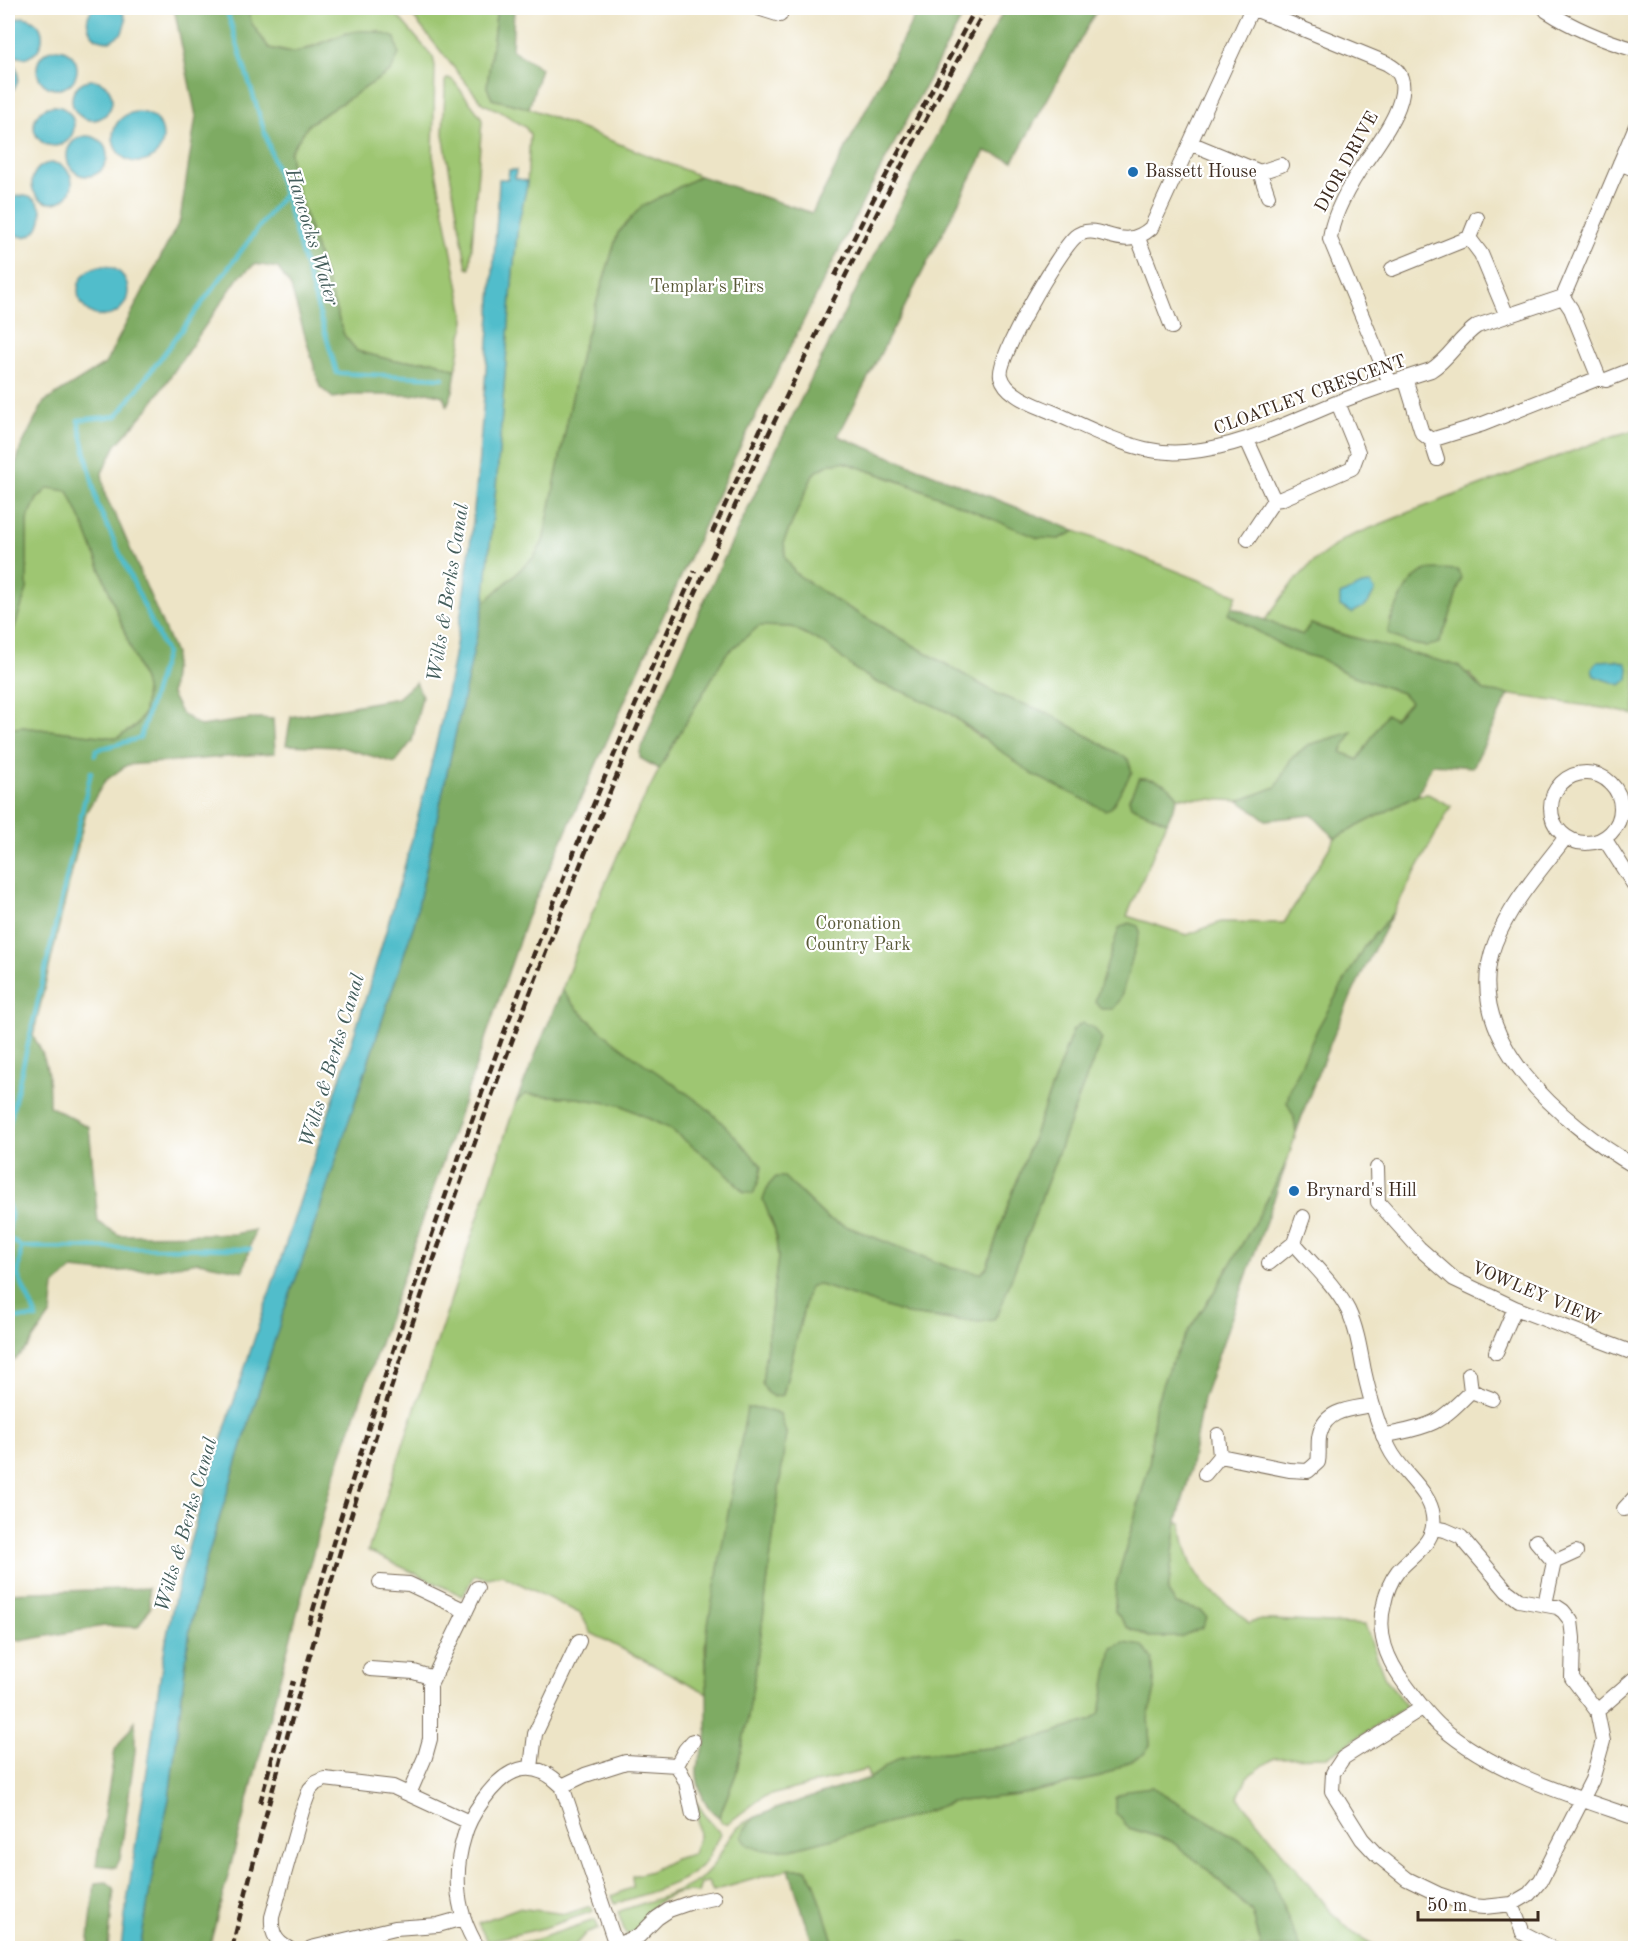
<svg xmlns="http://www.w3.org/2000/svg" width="1643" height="1956" viewBox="0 0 1643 1956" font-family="'Old Standard TT',serif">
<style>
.green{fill:#9ec672;stroke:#6c7848;stroke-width:1.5;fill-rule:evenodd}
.forest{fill:#7eab64;stroke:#5c6a41;stroke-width:1.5}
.water{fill:#51bdcb;stroke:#467474;stroke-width:1.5}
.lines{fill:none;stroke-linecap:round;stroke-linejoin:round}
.stream{stroke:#51bdcb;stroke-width:4.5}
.minor-casing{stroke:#796b59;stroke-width:16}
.minor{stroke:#fff;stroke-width:14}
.rail{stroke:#3b2a1e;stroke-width:4.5;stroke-dasharray:9 4.5;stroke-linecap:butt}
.poi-dot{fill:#1f6fb2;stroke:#fff;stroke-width:2}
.labels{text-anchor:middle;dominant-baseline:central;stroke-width:4.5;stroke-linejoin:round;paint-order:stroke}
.street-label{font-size:18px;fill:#3b2a1e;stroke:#fff}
.poi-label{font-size:18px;fill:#3b2a1e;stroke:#fff;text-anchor:start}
.park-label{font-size:18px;fill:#595937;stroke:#fff}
.water-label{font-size:20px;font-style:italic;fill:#435d5b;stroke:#fff}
</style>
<rect width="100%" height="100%" fill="#fff"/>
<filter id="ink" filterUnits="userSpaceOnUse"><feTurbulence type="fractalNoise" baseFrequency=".0167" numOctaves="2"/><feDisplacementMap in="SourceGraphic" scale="12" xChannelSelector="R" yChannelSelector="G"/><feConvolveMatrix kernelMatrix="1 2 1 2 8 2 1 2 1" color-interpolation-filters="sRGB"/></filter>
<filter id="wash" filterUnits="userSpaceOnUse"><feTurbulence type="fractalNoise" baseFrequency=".008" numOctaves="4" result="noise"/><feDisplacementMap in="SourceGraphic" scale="24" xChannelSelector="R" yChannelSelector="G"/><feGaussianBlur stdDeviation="1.35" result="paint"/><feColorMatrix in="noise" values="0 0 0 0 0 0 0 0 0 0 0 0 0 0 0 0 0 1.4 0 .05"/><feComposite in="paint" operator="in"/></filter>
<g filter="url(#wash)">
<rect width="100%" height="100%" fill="#ede4c6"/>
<path class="green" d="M 247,8 L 391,8 L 433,57 L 435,66 L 433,156 L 465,320 L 456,370 L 433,361 L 395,361 L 357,351 L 344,335 L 293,177 L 290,152 L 309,124 L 391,71 L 379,31 L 346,33 L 295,53 L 269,48 L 252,24 Z
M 406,8 L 497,8 L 487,87 L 492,99 L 529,108 L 700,176 L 641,207 L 618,233 L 581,353 L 543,542 L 534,557 L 484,603 L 497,476 L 513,271 L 518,225 L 527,185 L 530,134 L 525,127 L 500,111 L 483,104 Z
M 448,78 L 453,80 L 481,117 L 482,121 L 470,269 L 467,268 L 443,134 L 445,90 L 445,81 Z
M 1635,430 L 1635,715 L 1609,709 L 1484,691 L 1470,674 L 1311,624 L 1303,635 L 1265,620 L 1291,585 L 1314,561 L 1344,539 L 1415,510 L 1613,436 ZM 1461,578 L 1449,619 L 1439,643 L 1388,633 L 1390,620 L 1408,585 Z
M 844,462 L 1059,539 L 1076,531 L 1237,595 L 1229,615 L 1290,650 L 1321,659 L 1346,673 L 1402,693 L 1410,702 L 1393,719 L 1386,715 L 1358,760 L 1341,752 L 1351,733 L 1308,745 L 1291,759 L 1276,787 L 1239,801 L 1178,797 C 1168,784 1156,778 1140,778 L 1129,799 L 1131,806 L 1167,822 L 1127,916 L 1187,935 L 1221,922 L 1284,923 L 1335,838 L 1418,795 L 1428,794 L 1451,806 L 1393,913 L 1364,947 L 1318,1028 L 1290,1090 L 1287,1102 L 1294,1117 L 1296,1133 L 1287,1162 L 1258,1217 L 1216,1289 L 1187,1333 L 1166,1374 L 1155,1407 L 1149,1466 L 1116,1584 L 1115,1611 L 1127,1627 L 1149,1637 L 1201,1611 L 1176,1604 L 1168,1592 L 1177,1521 L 1182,1524 C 1184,1547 1191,1572 1209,1589 C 1221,1602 1237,1609 1249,1623 L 1261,1620 L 1274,1620 L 1365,1625 L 1384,1676 L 1406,1707 L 1327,1757 L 1274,1758 L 1247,1777 L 1238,1797 L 1329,1910 L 1353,1933 L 1379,1948 L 1300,1948 L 1271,1877 L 1256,1850 L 1152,1787 L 1129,1828 L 1171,1841 L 1206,1868 L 1252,1912 L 1262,1948 L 995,1948 L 963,1943 L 937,1948 L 835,1948 L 814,1881 L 806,1869 L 789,1869 L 713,1891 L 708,1882 L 701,1883 L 698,1893 C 679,1889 656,1899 645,1916 C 639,1926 638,1932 626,1935 L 618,1912 C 644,1902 682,1894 704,1876 C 725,1857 723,1830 754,1818 L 745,1829 L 912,1817 L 951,1802 L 1018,1795 L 1100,1777 L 1150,1745 L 1148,1718 L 1155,1689 L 1100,1712 L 1093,1720 L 1011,1746 L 913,1755 L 899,1758 L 870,1778 L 866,1770 L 763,1797 L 727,1824 L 722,1823 L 719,1817 L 736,1774 L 748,1717 L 761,1634 L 786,1433 L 780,1414 L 705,1645 L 707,1693 L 591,1633 L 581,1614 L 502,1575 L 488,1578 L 474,1575 L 463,1596 L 368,1551 L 516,1102 L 525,1094 L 577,1098 L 621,1105 L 670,1129 L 722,1169 L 744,1192 L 753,1194 L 759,1180 L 762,1166 L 601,1031 L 570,1002 L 562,990 L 580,941 L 634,818 L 673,743 L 726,654 L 759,626 L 792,627 L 825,644 L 856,670 L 877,683 L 907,693 L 948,712 L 979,737 L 1132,772 L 1127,759 L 1048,713 L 999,695 L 835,600 L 795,573 L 785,557 L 784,541 L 814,473 L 831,463 ZM 1073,1030 L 1102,1039 L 1080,1094 L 999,1312 L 993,1320 C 932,1326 873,1303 817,1284 L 809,1287 L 783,1395 L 762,1383 L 778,1257 L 775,1230 L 768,1216 L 797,1189 L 828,1219 L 951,1268 L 981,1274 L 987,1267 L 1001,1224 Z
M 49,487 L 68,491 L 86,531 L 146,688 L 144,713 L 136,726 L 117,738 L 22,727 L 8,729 L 8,648 L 27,589 L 27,520 L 37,499 Z
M 697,1803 L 706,1817 L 720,1833 C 715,1844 710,1857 701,1866 C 682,1886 641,1894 615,1904 L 612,1896 L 633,1887 L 632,1876 L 651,1871 L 674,1859 L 693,1854 L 699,1837 Z
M 591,1906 L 593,1911 L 544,1928 L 487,1941 L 478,1923 L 518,1908 L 566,1914 Z
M 595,1920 L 599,1929 L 585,1934 L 576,1944 L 565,1948 L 503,1948 L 508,1945 L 534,1940 Z"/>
<path class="forest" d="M 174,8 L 247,8 L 252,24 L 269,48 C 278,50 289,54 297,52 C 336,42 352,19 395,38 L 399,54 L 391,71 L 309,124 L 290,152 L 293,177 L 344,335 L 357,351 L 395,361 L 433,361 L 456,370 L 453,391 L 447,406 L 443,396 L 427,392 L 411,395 L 350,395 L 333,398 L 320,387 L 291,287 L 278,268 L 255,264 L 238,278 L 148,409 L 116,445 L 102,473 L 105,495 L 120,525 L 175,654 L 171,694 L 181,713 L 200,726 L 259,718 L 273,719 L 275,753 L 127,765 L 105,781 L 86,812 L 33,1036 C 49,1061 49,1077 49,1106 L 89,1127 L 98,1222 L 119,1235 L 234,1234 L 255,1230 L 243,1271 L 198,1262 L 158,1269 L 101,1272 L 73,1269 L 54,1286 L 51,1314 L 27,1348 L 8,1366 L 8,729 L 22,727 L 117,738 L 136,726 L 144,713 L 146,688 L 86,531 L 68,491 L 48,488 L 37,499 L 27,520 L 27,589 L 8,648 L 8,489 L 21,447 L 44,402 L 105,364 L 180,220 L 196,116 Z
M 497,8 L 514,8 L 512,50 L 541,68 L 529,108 L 492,99 L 487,87 Z
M 919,8 L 967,8 L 867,194 L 734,459 L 527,918 L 330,1488 L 209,1948 L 140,1948 L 154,1866 L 169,1799 L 190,1628 L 203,1571 L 283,1313 L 302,1262 L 414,924 L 484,603 L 534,557 L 543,542 L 581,353 L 618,233 L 641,207 L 700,176 L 812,213 Z
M 1005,8 L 1098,8 L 1013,161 L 985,151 L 838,436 L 1076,531 L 1059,539 L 1038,538 L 911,485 L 844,462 L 831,463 L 814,473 L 784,541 L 785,557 L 795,573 L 835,600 L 999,695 L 1048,713 L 1128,759 L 1132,772 L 1111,808 L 1105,810 L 1032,774 L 948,712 L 907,693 L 878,683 L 856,670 L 825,644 L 792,627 L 759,626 L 726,654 L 659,769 L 640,758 L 640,752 C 679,649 728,550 776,450 C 849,301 926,153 1005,8 Z
M 1441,569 L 1458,570 L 1461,578 L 1449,619 L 1439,643 C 1422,650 1403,642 1388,633 C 1391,615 1408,575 1427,570 C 1431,569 1437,569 1441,569 Z
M 1232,607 L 1302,635 L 1311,624 L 1336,633 L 1459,666 L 1484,691 L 1509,694 L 1473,767 L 1432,764 L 1418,795 L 1335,838 L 1312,815 L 1266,820 L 1239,801 L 1276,787 L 1291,759 L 1308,745 L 1352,732 L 1341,752 L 1358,760 L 1386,714 L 1394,719 L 1410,702 L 1402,693 L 1346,673 L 1321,659 L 1290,650 L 1228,614 Z
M 416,682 L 422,696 L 412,741 L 395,763 L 341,747 L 286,745 L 291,717 L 398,698 Z
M 1139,778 C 1156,778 1168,783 1178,797 L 1167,822 L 1131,806 L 1129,799 Z
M 1393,913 C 1355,983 1322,1057 1296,1133 L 1294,1117 L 1287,1102 L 1290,1090 L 1318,1028 L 1364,947 Z
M 1129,923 L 1138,926 L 1140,932 L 1120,1000 L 1113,1009 L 1101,1009 L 1095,1001 L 1119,928 Z
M 562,990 C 596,1038 658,1070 704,1106 C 725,1123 743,1146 762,1166 L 759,1180 L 753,1194 L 744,1192 L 722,1169 L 670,1129 L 621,1105 L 577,1098 L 525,1094 L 516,1102 Z
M 1082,1023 L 1094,1028 L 1102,1039 L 1080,1094 L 999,1312 L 993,1320 L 979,1322 L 907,1314 L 817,1284 L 809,1287 L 783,1395 L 774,1397 L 767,1393 L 762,1383 L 778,1257 L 775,1230 L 763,1200 L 768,1186 L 776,1177 L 784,1177 L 828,1219 L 951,1268 L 981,1273 L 987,1267 L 1001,1224 L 1073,1030 Z
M 1287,1162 L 1203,1398 L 1188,1481 L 1177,1521 L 1168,1592 L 1176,1604 L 1201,1611 L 1207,1618 L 1203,1627 L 1180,1637 L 1149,1637 L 1127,1627 L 1115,1611 L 1116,1584 L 1149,1466 L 1155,1407 L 1166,1374 L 1187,1333 L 1216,1289 L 1258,1217 Z
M 747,1408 L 759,1408 L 780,1414 L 786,1433 L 761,1634 L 748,1717 L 736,1774 L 719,1817 C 706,1809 698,1790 697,1774 C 695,1763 705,1750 706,1739 C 710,1701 703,1662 708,1624 Z
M 148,1588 L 150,1608 L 138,1627 L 104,1626 L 20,1641 L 8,1638 L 8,1593 Z
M 1124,1643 L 1143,1646 L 1152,1659 L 1155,1689 L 1148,1718 L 1150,1745 L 1144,1754 L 1100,1777 L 1018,1795 L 951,1802 L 912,1817 L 792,1849 L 761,1850 L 748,1845 L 742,1837 L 745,1829 L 754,1818 L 775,1809 L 870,1778 L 899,1758 L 913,1755 L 1011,1746 L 1092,1720 L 1100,1712 L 1112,1648 Z
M 135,1721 L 135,1751 L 120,1859 L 116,1867 L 96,1865 L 115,1750 Z
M 1152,1787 L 1256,1850 L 1271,1877 L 1300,1948 L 1262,1948 L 1252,1912 L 1206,1868 L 1171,1841 L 1129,1828 L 1115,1812 L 1115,1798 L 1128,1790 Z
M 789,1869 L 806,1869 L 814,1881 L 835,1948 L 814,1948 Z
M 107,1882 L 114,1888 L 108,1948 L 88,1948 L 95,1883 Z
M 963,1943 L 995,1948 L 937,1948 Z"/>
<path class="water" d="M 93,8 L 121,8 L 126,20 L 122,33 L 110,41 C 90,41 81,23 93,8 Z
M 23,17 C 60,23 37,76 8,51 L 8,23 L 12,20 Z
M37 69a20 20 0 1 1 40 0a20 20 0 1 1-40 0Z
M 8,59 C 22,68 21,85 8,95 Z
M72 100a20 20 0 1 1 40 0a20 20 0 1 1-40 0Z
M34 126a20 20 0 1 1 40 0a20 20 0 1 1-40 0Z
M113 137a25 25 0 1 1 50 0a25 25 0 1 1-50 0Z
M67 156a20 20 0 1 1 40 0a20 20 0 1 1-40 0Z
M32 183a20 20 0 1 1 40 0a20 20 0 1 1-40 0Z
M 509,170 L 516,170 L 515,178 L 527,181 L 527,185 L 518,225 L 513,271 L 497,476 L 484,603 L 414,924 L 302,1262 L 283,1313 L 203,1571 L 190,1628 L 169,1799 L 154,1866 L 140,1948 L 121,1948 C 129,1880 141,1812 151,1744 C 158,1693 164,1642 176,1593 C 198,1509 226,1425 253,1343 C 318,1143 389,945 437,740 C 478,564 484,383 498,204 L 499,179 L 508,179 Z
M 17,196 C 59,192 41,257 8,230 L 8,202 Z
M78 291a25 25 0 1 1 50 0a25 25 0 1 1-50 0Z
M 1371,584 L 1375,591 L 1367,605 L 1352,613 L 1340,606 L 1340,595 L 1362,585 Z
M 1616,660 L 1626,663 L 1629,670 L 1628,679 L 1621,685 L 1594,676 L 1592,668 L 1599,661 Z"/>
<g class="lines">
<path class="stream" d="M 226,8 L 284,194 L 337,373 L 443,378
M 95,755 L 96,750 L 140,738 L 166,653 L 98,506 L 78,420 L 117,416 L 284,194
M 8,1130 L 91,772
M 8,1205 L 11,1214 L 8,1237 L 21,1247 L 18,1276 L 37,1318 L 8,1318
M 21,1247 L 250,1249"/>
</g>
</g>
<g filter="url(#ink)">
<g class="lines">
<g class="minor-casing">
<path id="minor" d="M 758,8 L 780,15
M 1252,8 L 1151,228 C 1120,256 1098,218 1075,237 C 1059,251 996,359 1001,376 C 1003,383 1009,390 1015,394 C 1025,402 1040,407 1052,412 C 1082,425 1112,441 1145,449 C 1158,452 1172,453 1185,452 C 1239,448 1287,423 1336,403 C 1367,391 1399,380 1431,370 C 1449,359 1459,338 1477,326 L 1563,297 L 1636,126
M 1252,8 L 1386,63 C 1389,65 1395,68 1397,71 C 1418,96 1372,151 1359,171 C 1347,190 1332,216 1330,239 L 1390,383
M 1545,8 L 1547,11 C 1573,28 1605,41 1636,50
M 1190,143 L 1260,172 L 1281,165
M 1620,163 L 1636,170
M 1260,172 L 1268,196
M 1138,238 L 1172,327
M 1469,238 L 1477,218
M 1392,269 L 1469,238 L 1481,254 L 1507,316
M 1563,297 L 1571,309 L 1599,378 L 1606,380 L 1636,368
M 1405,378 L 1422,433 L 1431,440 L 1483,424 L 1599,378
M 1247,440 L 1274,500 L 1281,499 L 1352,468 L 1358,452 L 1338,403
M 1431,440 L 1437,459
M 1248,539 L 1274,500
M1551 808a35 35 0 1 1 70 0a35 35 0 1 1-70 0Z
M 1566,837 C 1541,870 1510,904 1495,943 C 1458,1038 1564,1125 1636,1167
M 1604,838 L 1636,888
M 1377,1168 L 1378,1202 L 1419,1248 L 1454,1279 L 1515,1308 L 1636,1354
M 1303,1217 L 1294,1243 C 1312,1264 1335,1285 1348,1310 C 1357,1329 1360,1350 1364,1371 C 1370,1398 1377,1424 1389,1448 C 1400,1472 1430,1490 1433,1516 C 1437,1542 1413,1554 1398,1571 C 1391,1580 1386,1593 1384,1604 C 1376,1634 1387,1660 1405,1684 C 1416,1699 1426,1713 1440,1726 C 1494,1773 1569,1795 1636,1818
M 1269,1263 L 1294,1243
M 1496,1352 L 1515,1308
M 1469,1374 L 1471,1391
M 1218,1435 L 1220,1456 L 1289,1470 L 1308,1471 L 1318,1462 C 1320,1453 1317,1442 1320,1433 C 1326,1409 1352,1409 1372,1405
M 1383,1436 C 1400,1432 1418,1430 1434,1422 C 1448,1415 1460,1402 1471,1391 L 1492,1399
M 1205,1474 L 1220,1456
M 1624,1509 L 1636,1496
M 1536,1541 L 1554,1562
M 380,1582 L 409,1584 L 466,1611
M 1545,1604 L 1554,1562 L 1576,1552
M 370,1669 L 414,1672 L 433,1678
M 1422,1708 L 1343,1758 L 1333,1773 L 1332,1791 L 1362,1839 L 1376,1854 L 1407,1879 L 1438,1894 L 1472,1906 L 1484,1907 L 1512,1904 L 1529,1894 L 1541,1880 L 1592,1780 L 1603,1741 L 1597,1711 L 1572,1678 L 1573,1638 L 1571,1621 L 1563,1611 L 1557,1607 L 1519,1600 L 1507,1591 L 1461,1537 L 1445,1530 L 1433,1528
M 1597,1711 L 1636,1677
M 677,1765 L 686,1782 L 693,1815
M 531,1768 L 535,1734 L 579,1641
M 562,1786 L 585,1775 L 626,1762 L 677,1765 L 685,1750 L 693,1741
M 409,1794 L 425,1757 L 430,1739 L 430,1685 L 477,1588
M 1512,1904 L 1523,1933 L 1552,1948
M 616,1945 L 639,1936 L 657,1918 L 669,1910 L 692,1902 L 714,1898
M 288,1948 C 275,1942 271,1932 272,1917 L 302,1811 L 310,1789 L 316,1783 L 325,1779 L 393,1787 L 469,1822
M 311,1948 L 395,1928 L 438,1925 L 463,1918
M 478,1948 C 467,1930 459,1909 458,1887 C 457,1871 459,1853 464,1837 C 467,1824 475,1811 483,1800 C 505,1769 531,1755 562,1786 L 617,1948"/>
</g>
<use href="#minor" class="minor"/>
<path class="rail" d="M 835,276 L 873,200 L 976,8
M 712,533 L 768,413
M 309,1624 C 414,1265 539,911 695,571
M 260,1803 L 293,1681
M 232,1948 C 399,1270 650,619 986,8"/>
</g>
</g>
<g class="poi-dot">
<circle cx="1133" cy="172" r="6"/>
<circle cx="1294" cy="1191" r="6"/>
</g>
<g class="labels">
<g class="street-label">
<text transform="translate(1347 162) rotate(-61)">DIOR DRIVE</text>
<text transform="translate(1310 395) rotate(-20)">CLOATLEY CRESCENT</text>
<text transform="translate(1536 1294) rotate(23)">VOWLEY VIEW</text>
</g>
<g class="poi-label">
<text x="1145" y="172">Bassett House</text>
<text x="1306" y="1191">Brynard's Hill</text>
</g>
<g class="park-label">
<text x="707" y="287">Templar's Firs</text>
<text x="858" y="924">Coronation<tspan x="858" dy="21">Country Park</tspan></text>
</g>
<g class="water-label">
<text transform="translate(311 237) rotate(73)">Hancocks Water</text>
<text transform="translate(449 593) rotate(-81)">Wilts &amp; Berks Canal</text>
<text transform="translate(333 1061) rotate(-73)">Wilts &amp; Berks Canal</text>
<text transform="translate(187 1525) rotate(-74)">Wilts &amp; Berks Canal</text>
</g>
</g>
<rect width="1643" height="1956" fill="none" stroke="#fff" stroke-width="30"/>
<path d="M1418 1911v9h120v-9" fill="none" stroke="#3b2a1e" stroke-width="3"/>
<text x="1427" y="1911" font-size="18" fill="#3b2a1e" stroke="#ffffff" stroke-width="4.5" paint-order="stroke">50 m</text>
</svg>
